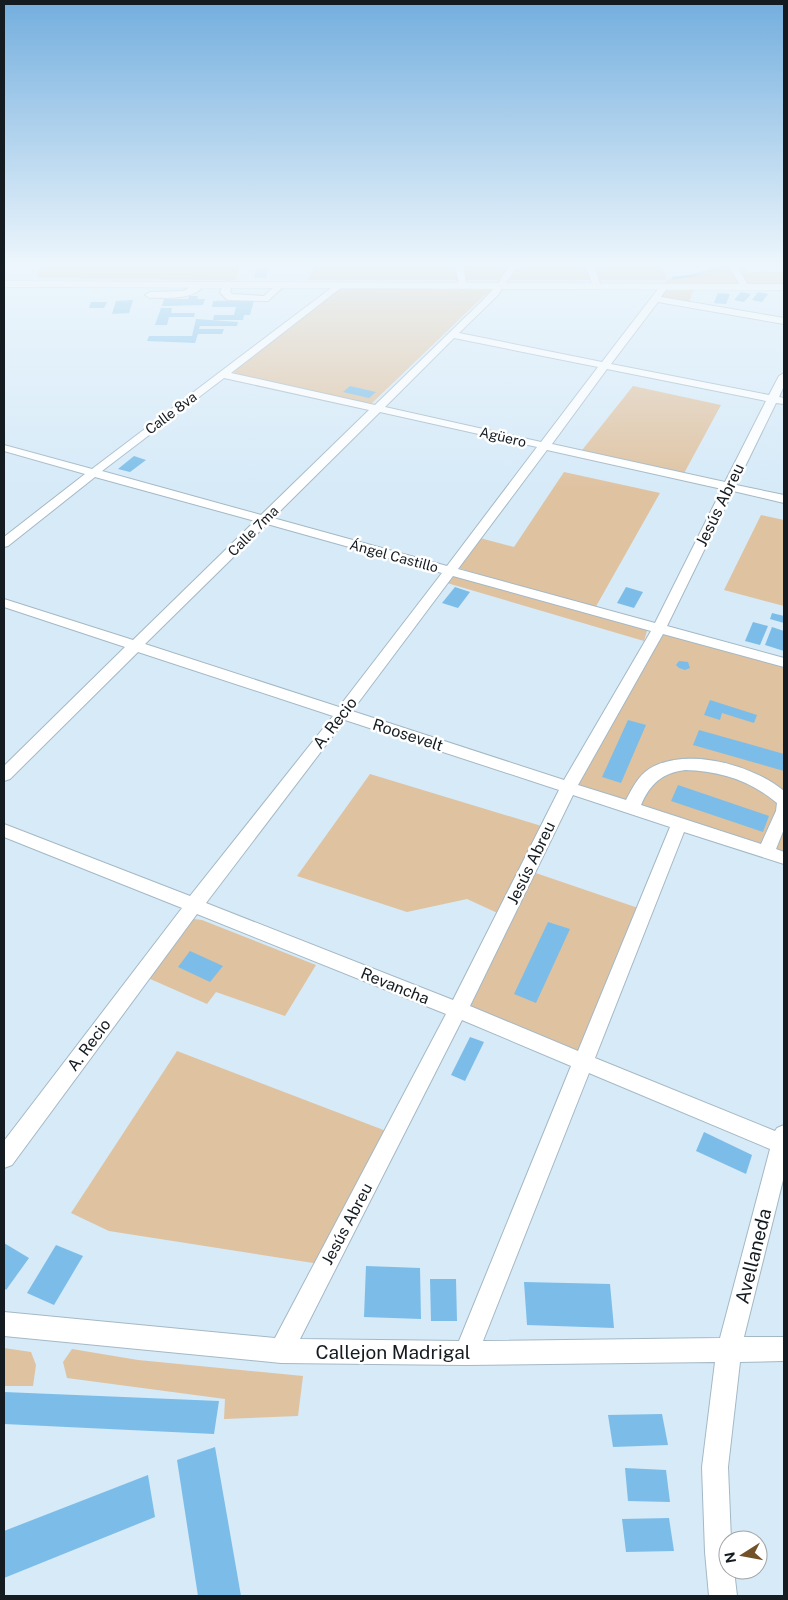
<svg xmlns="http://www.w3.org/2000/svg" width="788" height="1600" viewBox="0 0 788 1600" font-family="'Public Sans',sans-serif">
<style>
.green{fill:#dfc2a0}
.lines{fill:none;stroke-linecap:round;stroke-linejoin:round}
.stream{stroke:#63a4ce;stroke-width:3}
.building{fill:#7bbde8}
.minor-casing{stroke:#a4b8c5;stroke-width:2}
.major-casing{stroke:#a4b8c5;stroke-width:1}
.minor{fill:#fff;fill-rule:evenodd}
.major{fill:#fff;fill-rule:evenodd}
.labels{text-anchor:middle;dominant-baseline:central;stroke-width:5;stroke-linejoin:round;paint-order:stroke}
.far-street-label{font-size:14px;fill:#151c21;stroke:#fff}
.street-label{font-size:16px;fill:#151c21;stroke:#fff}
.near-street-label{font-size:19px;fill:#151c21;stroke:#fff}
</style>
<rect width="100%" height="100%" fill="#d6eaf8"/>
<path class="green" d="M 40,266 L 240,266 L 236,280 L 37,278 Z
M 316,266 L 662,266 L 667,280 L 711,271 L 708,266 L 743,266 L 747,272 L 784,272 L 784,287 L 664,287 L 667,280 L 307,280 Z
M 348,288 L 490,290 L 370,405 L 239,375 L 234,372 L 241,363 C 262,346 327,290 348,288 Z
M 693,290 L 689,303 L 662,297 L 662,295 L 665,291 Z
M 633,386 L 721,405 L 682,477 L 579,454 Z
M 564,472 L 660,493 L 594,610 L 784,662 L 784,859 L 568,788 L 658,628 L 647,631 L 644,641 L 447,583 L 452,576 L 488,585 L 491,578 L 459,568 L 480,538 L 514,547 Z
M 761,515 L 784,520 L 784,606 L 724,590 Z
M 370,774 L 548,828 L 527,870 L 644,910 L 582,1062 L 458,1010 L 504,916 L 467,899 L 407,912 L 297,876 Z
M 194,919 L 202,920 L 316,965 L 285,1016 L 216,992 L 207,1004 L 148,978 L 186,921 Z
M 177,1051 L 394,1134 L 326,1265 L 109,1231 L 71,1213 Z
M 4,1348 L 31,1352 L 36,1365 L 33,1386 L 4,1386 Z
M 72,1349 L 138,1360 L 303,1376 L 298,1416 L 224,1419 L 225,1399 L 67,1378 L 63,1362 Z"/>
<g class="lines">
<path class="stream" d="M 673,278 L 691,276 L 728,266"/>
</g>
<path class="building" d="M 256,269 L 268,269 L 266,278 L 254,278 Z
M 741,292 L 751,294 L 744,302 L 734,300 Z
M 758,292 L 768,294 L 762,302 L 752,300 Z
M 718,293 L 730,294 L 726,304 L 714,303 Z
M 189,296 L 198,296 L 197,299 L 205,299 L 203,305 L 162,306 L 164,299 L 188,299 Z
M 133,300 L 129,313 L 112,314 L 116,301 Z
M 254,300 L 250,315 L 244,315 L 243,320 L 213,320 L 214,315 L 234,315 L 236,307 L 212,307 L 213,301 Z
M 91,302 L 107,302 L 104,308 L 89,308 Z
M 161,308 L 172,308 L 171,313 L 195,313 L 194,317 L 169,317 L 167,325 L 155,325 Z
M 196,319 L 238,322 L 237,326 L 200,326 L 199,329 L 224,329 L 222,334 L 198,334 L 195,343 L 147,341 L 149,336 L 192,336 Z
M 350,386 L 376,392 L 369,398 L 343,392 Z
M 134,456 L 146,460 L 130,472 L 118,469 Z
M 455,587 L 470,592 L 458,608 L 442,603 Z
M 626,587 L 643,592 L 634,608 L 617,603 Z
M 772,613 L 784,616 L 784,623 L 770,619 Z
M 753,622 L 768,626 L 760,645 L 745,641 Z
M 772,627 L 784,631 L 784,651 L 765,645 Z
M 679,661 L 688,662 L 690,668 L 685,670 L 679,668 L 676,665 Z
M 710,700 L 757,715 L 754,723 L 722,713 L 720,720 L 704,715 Z
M 628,720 L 646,725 L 621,783 L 602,777 Z
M 699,730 L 784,754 L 784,771 L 693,745 Z
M 678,785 L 769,816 L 763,832 L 671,801 Z
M 548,922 L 570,929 L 536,1003 L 514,994 Z
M 190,951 L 223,966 L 210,982 L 178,967 Z
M 470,1037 L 484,1042 L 465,1081 L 451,1075 Z
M 704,1132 L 752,1155 L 746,1174 L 696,1151 Z
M 4,1243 L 29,1258 L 6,1290 L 4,1288 Z
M 56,1245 L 83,1256 L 54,1305 L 27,1293 Z
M 366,1266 L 420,1268 L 421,1319 L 364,1317 Z
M 430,1279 L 456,1279 L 457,1321 L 431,1321 Z
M 524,1282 L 610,1284 L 614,1328 L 527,1325 Z
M 4,1392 L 219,1401 L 214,1434 L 4,1424 Z
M 662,1414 L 668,1445 L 613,1447 L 608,1415 Z
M 215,1447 L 241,1596 L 198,1596 L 177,1460 Z
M 625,1468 L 666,1470 L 670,1502 L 628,1501 Z
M 148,1475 L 155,1517 L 4,1578 L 4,1531 Z
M 669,1518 L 674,1551 L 626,1552 L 622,1519 Z"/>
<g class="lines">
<g class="minor-casing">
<path id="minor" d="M 455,266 L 463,266 L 467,286 L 466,288 L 463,289 L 459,286 Z
M 509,266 L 517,266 L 498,295 L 459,333 L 602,362 L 661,285 L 664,284 L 668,287 L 661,297 L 784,318 L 784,324 L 658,302 L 611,364 L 769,395 L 779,376 L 784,373 L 784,386 L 779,397 L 784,398 L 784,404 L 776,403 L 736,485 L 784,495 L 784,503 L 733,491 L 667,626 L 784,658 L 784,667 L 663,634 L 578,785 L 626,800 C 632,789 638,776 649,769 C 686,746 753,765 784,791 L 784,829 L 776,849 L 784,852 L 784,864 L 684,832 L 595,1058 L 775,1131 L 777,1128 L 784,1125 L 784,1176 L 744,1337 L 784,1337 L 784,1361 L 740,1362 L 728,1467 L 731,1540 L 728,1540 L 728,1570 L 734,1570 L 737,1596 L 709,1596 L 705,1552 L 702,1467 L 715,1362 L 466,1365 L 281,1363 L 4,1336 L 4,1312 L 275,1338 L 446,1014 L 197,914 L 12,1165 L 4,1168 L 4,1141 L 182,908 L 4,837 L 4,824 L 190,896 L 333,716 L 138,652 L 10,779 L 4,781 L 4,766 L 125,647 L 4,607 L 4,599 L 133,640 L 255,521 L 95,477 L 8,546 L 4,547 L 4,537 L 85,474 L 4,451 L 4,445 L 92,469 L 339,282 L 343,285 L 342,287 L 231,373 L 375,405 L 483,300 L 499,282 ZM 454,338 L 598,367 L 541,442 L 385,407 ZM 607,369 L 766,401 L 725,482 L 552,444 ZM 224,378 L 369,410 L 261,515 L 102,471 ZM 380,412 L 537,447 L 447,566 L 273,518 ZM 547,450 L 722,489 L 655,623 L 458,569 ZM 267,524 L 442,573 L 339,707 L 145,644 ZM 453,576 L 651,631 L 564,780 L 352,711 ZM 345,720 L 559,790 L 453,1000 L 206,903 ZM 685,770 C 719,771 750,780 777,803 L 776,811 L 761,844 L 641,805 C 650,784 662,773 685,770 ZM 573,795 L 670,827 L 578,1051 L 470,1006 ZM 462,1020 L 571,1066 L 459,1341 L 300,1339 ZM 589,1073 L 770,1149 L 720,1338 L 483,1341 Z
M 586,266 L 594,266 L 601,286 L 600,288 L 597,289 L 593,286 Z
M 729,266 L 737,266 L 749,287 L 748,289 L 742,289 Z
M 228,281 L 232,284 L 230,292 L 232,294 L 264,296 L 278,283 L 284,283 L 285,285 L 268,301 L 229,300 L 226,299 L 220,292 L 225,282 Z
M 200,282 L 204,285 C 193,301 168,297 150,298 L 145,295 L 150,292 L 183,291 Z"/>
</g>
<g class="major-casing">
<path id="major" d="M 4,281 L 784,284 L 784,290 L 4,287 Z"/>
</g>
<use href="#minor" class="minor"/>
<use href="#major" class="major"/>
</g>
<linearGradient id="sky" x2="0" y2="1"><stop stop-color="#73aede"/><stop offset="0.54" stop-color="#edf6fc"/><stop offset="1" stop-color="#edf6fc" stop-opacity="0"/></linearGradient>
<rect width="788" height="490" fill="url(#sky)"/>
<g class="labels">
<g class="far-street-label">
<text transform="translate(171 413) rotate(-37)">Calle 8va</text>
<text transform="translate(503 437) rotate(13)">Agüero</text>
<text transform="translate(253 531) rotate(-45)">Calle 7ma</text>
<text transform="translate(394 556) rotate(15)">Ángel Castillo</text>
</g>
<g class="street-label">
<text transform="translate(720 505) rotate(-64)">Jesús Abreu</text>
<text transform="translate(335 723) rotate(-52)">A. Recio</text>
<text transform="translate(408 735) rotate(18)">Roosevelt</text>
<text transform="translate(531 863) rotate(-64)">Jesús Abreu</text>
<text transform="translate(395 986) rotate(22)">Revancha</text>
<text transform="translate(89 1045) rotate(-53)">A. Recio</text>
<text transform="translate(347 1224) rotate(-62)">Jesús Abreu</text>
</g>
<g class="near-street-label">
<text transform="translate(753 1256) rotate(-76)">Avellaneda</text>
<text x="393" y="1352">Callejon Madrigal</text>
</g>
</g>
<rect width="788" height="1600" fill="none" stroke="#151c21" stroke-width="10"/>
<g transform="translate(743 1555) rotate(259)"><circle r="24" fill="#ffffff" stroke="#a1a4a6"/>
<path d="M0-4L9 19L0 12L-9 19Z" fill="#735229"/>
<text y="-8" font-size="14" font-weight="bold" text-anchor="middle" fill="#151c21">N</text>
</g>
</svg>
